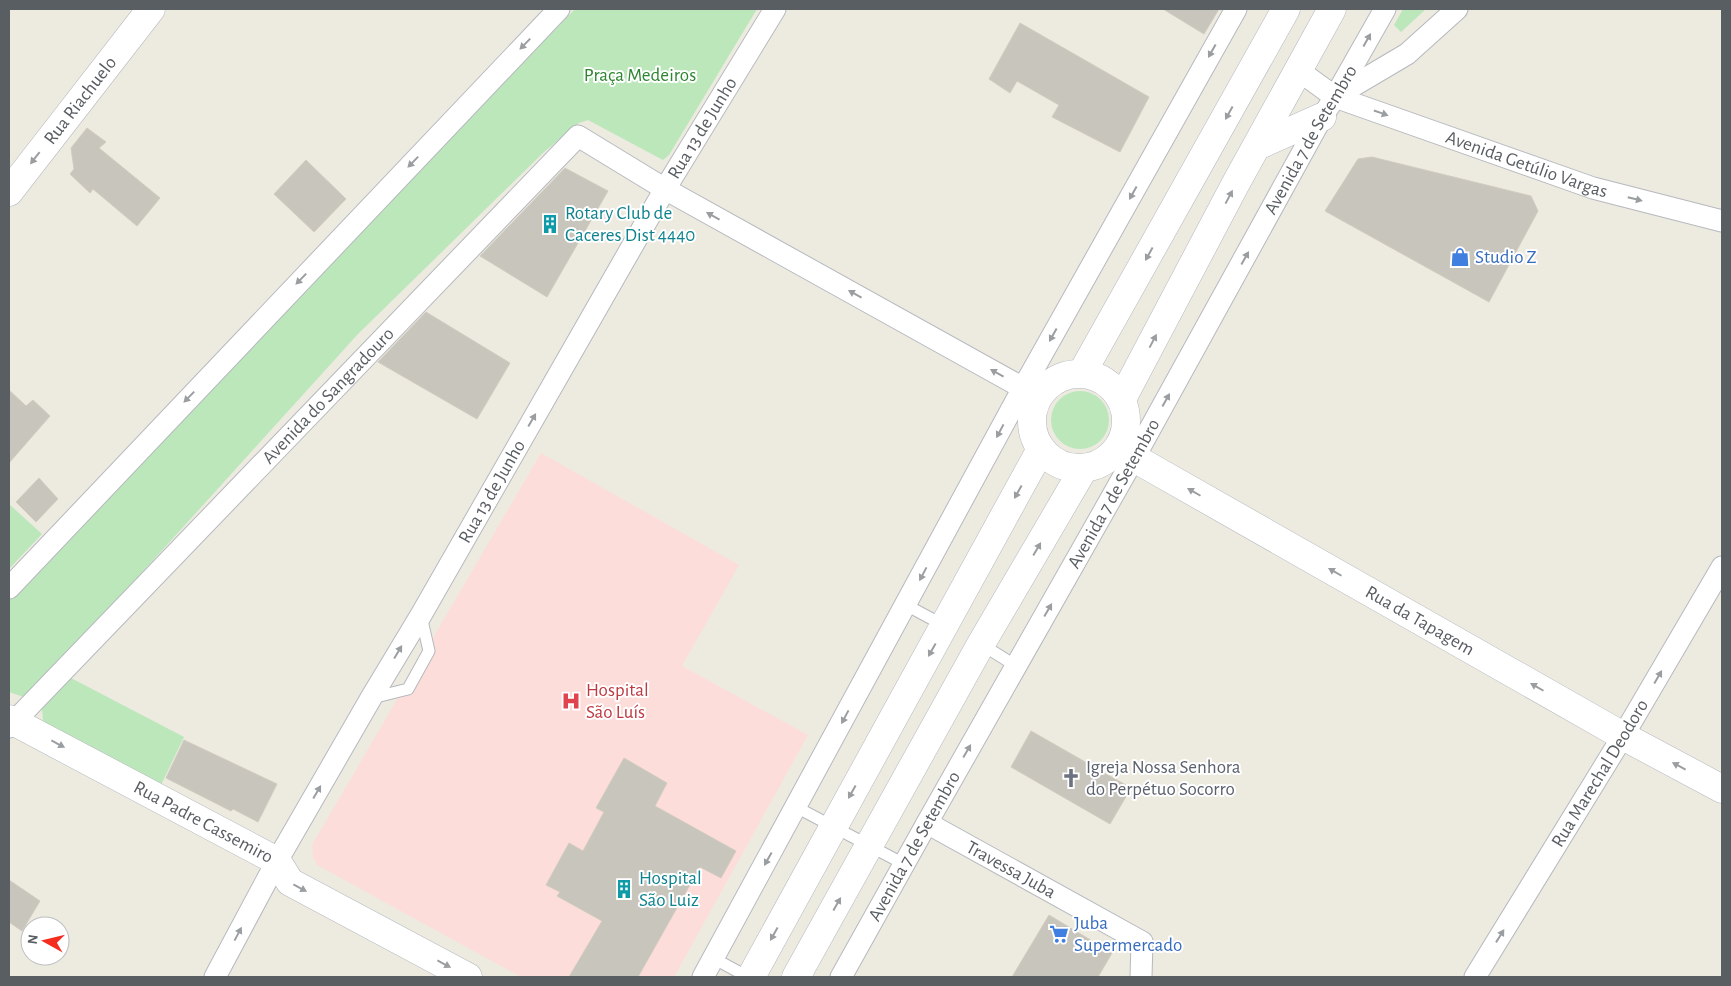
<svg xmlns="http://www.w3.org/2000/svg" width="1731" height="986" viewBox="0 0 1731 986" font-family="'Alegreya Sans',sans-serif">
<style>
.medical{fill:#fdddda}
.green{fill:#bbe7bb}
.building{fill:#c8c5bd;stroke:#d2ccbe}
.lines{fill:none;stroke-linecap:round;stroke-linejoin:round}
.service-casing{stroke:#b6b9be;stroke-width:13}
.minor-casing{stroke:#b6b9be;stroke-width:23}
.tertiary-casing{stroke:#b6b9be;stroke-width:29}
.secondary-casing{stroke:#b4b8be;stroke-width:29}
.service{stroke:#fff;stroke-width:11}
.minor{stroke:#fff;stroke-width:21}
.tertiary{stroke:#fff;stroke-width:28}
.secondary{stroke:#fff;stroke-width:28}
.oneway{fill:#9b9ea1}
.labels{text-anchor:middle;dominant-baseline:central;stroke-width:4;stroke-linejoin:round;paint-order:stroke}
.park-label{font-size:19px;fill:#2e8531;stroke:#fff}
.street-label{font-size:19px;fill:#595e63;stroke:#fff}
.culture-label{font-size:19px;fill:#0d838f;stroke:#fff;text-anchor:start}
.shop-label{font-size:19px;fill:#366cbe;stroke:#fff;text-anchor:start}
.health-label{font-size:19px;fill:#be3a42;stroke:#fff;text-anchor:start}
.worship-label{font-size:19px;fill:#5b616d;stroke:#fff;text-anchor:start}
</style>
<rect width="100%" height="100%" fill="#edeae0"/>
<path class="medical" d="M 541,453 L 739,565 L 682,666 L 808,735 L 674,977 L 521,977 L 317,865 L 313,857 L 312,845 Z"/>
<path class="green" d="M 575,9 L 757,9 L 669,155 L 663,160 L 588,120 L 579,123 L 544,152 L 358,334 L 98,621 L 24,697 L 9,692 L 9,599 Z
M 1403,9 L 1426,9 L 1401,32 L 1394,25 Z
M1051 420a29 29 0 1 1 58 0a29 29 0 1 1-58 0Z
M 9,504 L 42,534 L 9,569 Z
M 71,678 L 184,737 L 160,787 L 47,724 L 43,720 L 42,709 Z"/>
<path class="building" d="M 1163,9 L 1219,9 L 1204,34 Z
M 1020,23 L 1149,97 L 1120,152 L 1052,117 L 1059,105 L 1017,81 L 1010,93 L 989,79 Z
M 87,128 L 106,142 L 99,148 L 160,198 L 137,226 L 93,189 L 90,193 L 70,174 L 74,169 L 71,148 Z
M 1372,157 L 1531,196 L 1538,211 L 1489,302 L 1325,211 L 1358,159 Z
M 306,160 L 346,199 L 314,232 L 274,194 Z
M 565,168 L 608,191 L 547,297 L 480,256 Z
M 426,312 L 510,363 L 477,419 L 378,362 Z
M 9,390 L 26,406 L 33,400 L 50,416 L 9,463 Z
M 39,478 L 58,499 L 36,522 L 16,502 Z
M 1031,731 L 1131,788 L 1110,824 L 1011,767 Z
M 184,740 L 277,784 L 258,822 L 233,809 L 231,811 L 166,778 Z
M 624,758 L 667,783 L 655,806 L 736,851 L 721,878 L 700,867 L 638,977 L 569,977 L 602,921 L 557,896 L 560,892 L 546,885 L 569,843 L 583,851 L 604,812 L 596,808 Z
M 9,880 L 40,901 L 22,931 L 9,922 Z
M 1049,915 L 1112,953 L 1098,977 L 1012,977 Z"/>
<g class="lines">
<g class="service-casing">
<path id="service" d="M 906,605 L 945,626
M 981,644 L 1016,666
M 372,698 L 408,689 L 429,651 L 421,616
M 796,807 L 904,864
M 713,958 L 748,977"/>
</g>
<g class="minor-casing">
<g id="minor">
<path id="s1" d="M 1298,70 L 1335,97 L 1593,188 L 1722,221"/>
<path d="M 1336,96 L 1407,54 L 1457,9"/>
<path d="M 9,588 L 559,9"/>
<path id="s2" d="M 9,727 L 578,136 L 665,189 L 1023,388 L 1041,393"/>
<path id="s3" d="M 927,823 L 1142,942 L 1141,977"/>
<path id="s4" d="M 215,977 L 277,861 L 371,698 L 421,615 L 665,189 L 775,9"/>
<path d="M 703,977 L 1023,388 L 1236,9"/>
<path id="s5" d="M 841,977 L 927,823 L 1134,458 L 1322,117 L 1335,97 L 1385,9"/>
<path id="s6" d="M 1475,977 L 1623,736 L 1722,567"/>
</g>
</g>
<g class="tertiary-casing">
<g id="tertiary">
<path id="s7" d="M 9,192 L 151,9"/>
<path id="s8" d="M 9,719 L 277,861 L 290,882 L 468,977"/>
</g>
</g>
<g class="secondary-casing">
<g id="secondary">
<path d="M 1257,146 L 1322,117"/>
<path d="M 1082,373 L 1286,9"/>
<circle cx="1079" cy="421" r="47"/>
<path d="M 1122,399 L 1236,183 L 1332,9"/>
<path id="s9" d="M 1121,444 L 1134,458 L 1623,736 L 1722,789"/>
<path d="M 751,977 L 1041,449"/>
<path d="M 796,977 L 981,644 L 1084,468"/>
</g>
</g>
<use href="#service" class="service"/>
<use href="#minor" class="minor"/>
<use href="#tertiary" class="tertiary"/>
<use href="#secondary" class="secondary"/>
</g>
<defs><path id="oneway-solid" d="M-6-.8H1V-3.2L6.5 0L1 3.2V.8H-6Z" transform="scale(1.25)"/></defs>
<g class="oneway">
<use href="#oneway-solid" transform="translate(1367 40) rotate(-61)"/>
<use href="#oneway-solid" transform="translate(525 44) rotate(134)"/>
<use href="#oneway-solid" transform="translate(1212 51) rotate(119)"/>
<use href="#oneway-solid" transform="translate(1229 113) rotate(119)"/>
<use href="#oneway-solid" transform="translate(1381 113) rotate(19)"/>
<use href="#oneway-solid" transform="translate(35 158) rotate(128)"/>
<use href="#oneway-solid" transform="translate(413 162) rotate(134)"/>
<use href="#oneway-solid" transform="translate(1133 193) rotate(119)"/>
<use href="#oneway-solid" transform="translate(1229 197) rotate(-62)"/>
<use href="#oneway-solid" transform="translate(1635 199) rotate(14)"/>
<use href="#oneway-solid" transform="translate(713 216) rotate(-151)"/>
<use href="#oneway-solid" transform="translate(1149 254) rotate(119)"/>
<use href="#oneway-solid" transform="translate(1245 258) rotate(-61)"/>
<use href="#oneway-solid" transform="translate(301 279) rotate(134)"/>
<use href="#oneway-solid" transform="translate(855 294) rotate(-151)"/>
<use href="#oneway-solid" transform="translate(1053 335) rotate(119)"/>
<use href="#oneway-solid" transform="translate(1153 341) rotate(-62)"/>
<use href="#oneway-solid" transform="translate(997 373) rotate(-151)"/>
<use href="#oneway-solid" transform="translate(189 397) rotate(134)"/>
<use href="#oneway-solid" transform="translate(1166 400) rotate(-61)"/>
<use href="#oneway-solid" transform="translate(532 420) rotate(-60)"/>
<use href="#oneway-solid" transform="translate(1000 431) rotate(118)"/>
<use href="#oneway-solid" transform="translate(1018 492) rotate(119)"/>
<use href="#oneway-solid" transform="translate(1194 492) rotate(-150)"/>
<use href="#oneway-solid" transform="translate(1037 549) rotate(-60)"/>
<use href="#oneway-solid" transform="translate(1335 572) rotate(-150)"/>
<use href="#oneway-solid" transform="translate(923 574) rotate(118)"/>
<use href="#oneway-solid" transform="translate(1048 610) rotate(-60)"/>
<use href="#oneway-solid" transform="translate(932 650) rotate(119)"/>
<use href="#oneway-solid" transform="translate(398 652) rotate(-59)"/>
<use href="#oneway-solid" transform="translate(1658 677) rotate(-60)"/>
<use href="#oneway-solid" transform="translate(1537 687) rotate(-150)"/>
<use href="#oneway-solid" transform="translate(845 717) rotate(118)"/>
<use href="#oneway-solid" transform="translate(58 744) rotate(28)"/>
<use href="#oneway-solid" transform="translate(967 751) rotate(-60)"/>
<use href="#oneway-solid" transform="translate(1679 766) rotate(-152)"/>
<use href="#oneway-solid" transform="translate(317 792) rotate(-60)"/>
<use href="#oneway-solid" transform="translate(852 792) rotate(119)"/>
<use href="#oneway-solid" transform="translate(768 859) rotate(119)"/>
<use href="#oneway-solid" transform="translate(300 888) rotate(28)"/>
<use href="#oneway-solid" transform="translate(837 904) rotate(-61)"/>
<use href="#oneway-solid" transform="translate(238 934) rotate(-62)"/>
<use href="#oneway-solid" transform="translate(774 934) rotate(119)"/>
<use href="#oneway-solid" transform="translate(1500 936) rotate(-58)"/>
<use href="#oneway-solid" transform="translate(444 964) rotate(28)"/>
</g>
<defs>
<g id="building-bare" transform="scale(1.5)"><path d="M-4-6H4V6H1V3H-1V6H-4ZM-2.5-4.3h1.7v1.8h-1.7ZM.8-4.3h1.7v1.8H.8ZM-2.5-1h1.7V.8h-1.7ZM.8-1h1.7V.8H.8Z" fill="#0f9aa8" stroke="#fff" stroke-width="2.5" paint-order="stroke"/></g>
<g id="shop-bare" transform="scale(1.5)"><path d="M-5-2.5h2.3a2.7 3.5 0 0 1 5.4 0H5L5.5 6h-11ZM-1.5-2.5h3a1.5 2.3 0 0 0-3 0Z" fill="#3f7fe0" stroke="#fff" stroke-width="2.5" paint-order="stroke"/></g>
<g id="hospital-bare" transform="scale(1.5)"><path d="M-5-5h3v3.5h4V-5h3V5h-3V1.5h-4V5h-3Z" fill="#e0444e" stroke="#fff" stroke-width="2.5" paint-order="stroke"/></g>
<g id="church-bare" transform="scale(1.5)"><path d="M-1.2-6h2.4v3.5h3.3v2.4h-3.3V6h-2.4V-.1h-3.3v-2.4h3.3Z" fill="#6b7280" stroke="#fff" stroke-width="2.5" paint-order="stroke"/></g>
<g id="supermarket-bare" transform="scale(1.5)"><path d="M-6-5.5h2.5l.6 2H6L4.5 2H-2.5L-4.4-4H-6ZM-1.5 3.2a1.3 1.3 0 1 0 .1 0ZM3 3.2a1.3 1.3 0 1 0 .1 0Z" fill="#3f7fe0" stroke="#fff" stroke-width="2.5" paint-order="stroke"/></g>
</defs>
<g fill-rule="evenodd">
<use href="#building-bare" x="550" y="224"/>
<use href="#shop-bare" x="1460" y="257"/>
<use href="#hospital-bare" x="571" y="701"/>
<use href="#church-bare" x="1071" y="778"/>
<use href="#building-bare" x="624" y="889"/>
<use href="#supermarket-bare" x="1059" y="934"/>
</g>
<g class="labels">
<g class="park-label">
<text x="640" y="75">Praça Medeiros</text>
</g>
<g class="street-label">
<text stroke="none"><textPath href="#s7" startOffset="116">Rua Riachuelo</textPath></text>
<text stroke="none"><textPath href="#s4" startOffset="979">Rua 13 de Junho</textPath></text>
<text stroke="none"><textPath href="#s5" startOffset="960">Avenida 7 de Setembro</textPath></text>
<text stroke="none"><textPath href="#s1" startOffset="249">Avenida Getúlio Vargas</textPath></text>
<text stroke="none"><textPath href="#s2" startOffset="460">Avenida do Sangradouro</textPath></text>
<text stroke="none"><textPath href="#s4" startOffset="559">Rua 13 de Junho</textPath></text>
<text stroke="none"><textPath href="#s5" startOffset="555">Avenida 7 de Setembro</textPath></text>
<text stroke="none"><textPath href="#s9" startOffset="348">Rua da Tapagem</textPath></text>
<text stroke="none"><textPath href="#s6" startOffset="239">Rua Marechal Deodoro</textPath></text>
<text stroke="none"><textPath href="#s8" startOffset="220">Rua Padre Cassemiro</textPath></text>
<text stroke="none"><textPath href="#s5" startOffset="150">Avenida 7 de Setembro</textPath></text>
<text stroke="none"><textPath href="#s3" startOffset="96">Travessa Juba</textPath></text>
</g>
<g class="culture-label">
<text x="565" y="213">Rotary Club de<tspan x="565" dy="22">Caceres Dist 4440</tspan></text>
<text x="639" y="878">Hospital<tspan x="639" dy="22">São Luiz</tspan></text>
</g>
<g class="shop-label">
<text x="1475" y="257">Studio Z</text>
<text x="1074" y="923">Juba<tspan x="1074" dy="22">Supermercado</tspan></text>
</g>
<g class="health-label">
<text x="586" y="690">Hospital<tspan x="586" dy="22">São Luís</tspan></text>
</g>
<g class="worship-label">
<text x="1086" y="767">Igreja Nossa Senhora<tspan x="1086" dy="22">do Perpétuo Socorro</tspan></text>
</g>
</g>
<rect width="1731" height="986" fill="none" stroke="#595e63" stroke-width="20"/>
<g transform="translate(45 941) rotate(278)"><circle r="24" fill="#ffffff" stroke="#bdbfc1"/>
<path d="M0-4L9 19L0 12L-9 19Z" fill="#f42d20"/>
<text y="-8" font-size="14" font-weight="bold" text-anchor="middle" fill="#595e63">N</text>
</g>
</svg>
